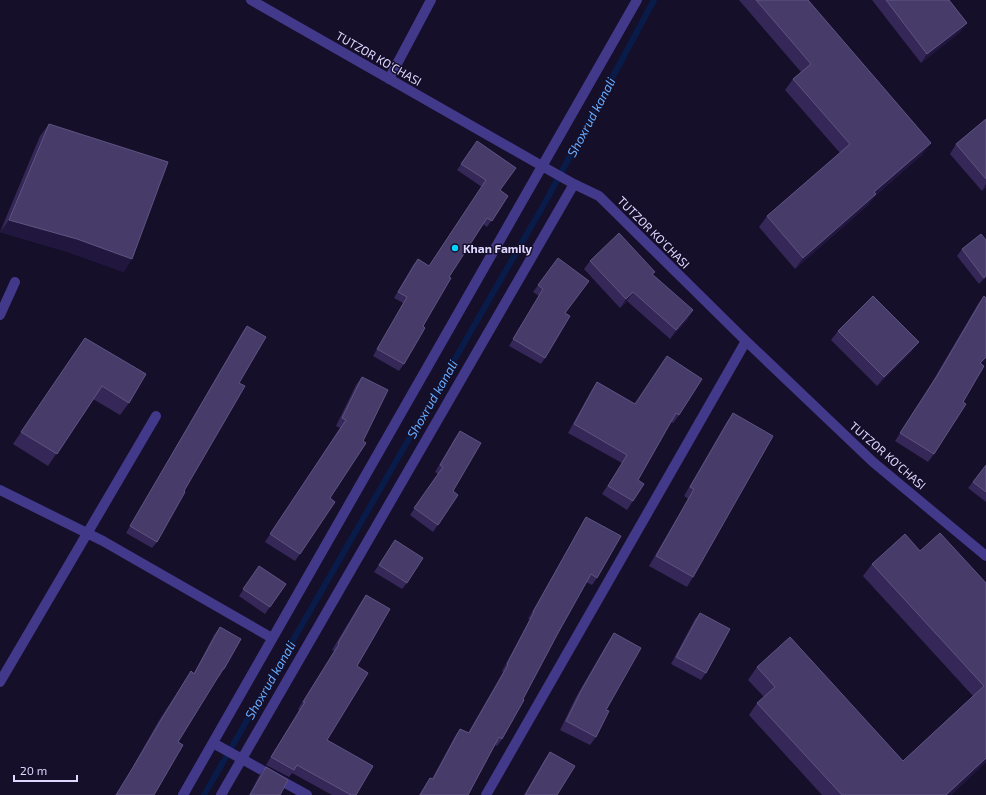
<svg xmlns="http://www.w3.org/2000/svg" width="986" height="795" viewBox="0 0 986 795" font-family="'Exo 2',sans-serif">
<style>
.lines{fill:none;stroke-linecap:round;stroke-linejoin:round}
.stream{stroke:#091b49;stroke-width:6}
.minor{stroke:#42398a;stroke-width:10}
.wall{fill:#352858}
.shaded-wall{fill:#21163e}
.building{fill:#473b6a;stroke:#5f5481}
.poi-dot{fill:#04d2ff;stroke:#160f2a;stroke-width:1.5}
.labels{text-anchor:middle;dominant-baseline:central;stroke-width:3;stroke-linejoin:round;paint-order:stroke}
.street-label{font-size:12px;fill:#dfd8ff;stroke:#160f2a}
.poi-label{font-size:12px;font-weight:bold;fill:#dfd8ff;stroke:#160f2a;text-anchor:start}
.water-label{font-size:13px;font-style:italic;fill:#66acff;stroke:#160f2a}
</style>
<rect width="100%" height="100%" fill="#160f2a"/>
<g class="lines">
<path class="stream" d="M 204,795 L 547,199 L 654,0"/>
<path class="minor" d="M 251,0 L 542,166 L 574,184 L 599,196 L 746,341 L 873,462 L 986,556
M 389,79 L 431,0
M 0,315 L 15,282
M 0,490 L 103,541 L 272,638
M 0,682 L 156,416
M 213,743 L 307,795
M 183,795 L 637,0
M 221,795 L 574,184
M 486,795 L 746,341"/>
</g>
<path class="wall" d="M 739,0 L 808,0 L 923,154 L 875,196 L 868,205 L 795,269 L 759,227 L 767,216 L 840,153 L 785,90 L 793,79 L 801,72 Z
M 872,0 L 949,0 L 967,23 L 960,32 L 921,63 Z
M 986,119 L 986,187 L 982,191 L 950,154 L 956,144 Z
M 49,124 L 124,272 L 68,252 L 0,232 L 40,136 Z
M 477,141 L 500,190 L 508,196 L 487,227 L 483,224 L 449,277 L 423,326 L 404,364 L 399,371 L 373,356 L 403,303 L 394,298 L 413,265 L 418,259 L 429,266 L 482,187 L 457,170 Z
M 962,249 L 986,277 L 979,284 L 957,256 Z
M 558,258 L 565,313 L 545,358 L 541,364 L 509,346 L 539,296 L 533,292 Z
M 590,261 L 653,275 L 688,319 L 670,339 L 627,301 L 620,308 L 584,269 Z
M 984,296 L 981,364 L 963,402 L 934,454 L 928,462 L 895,441 L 931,384 L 978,304 Z
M 247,326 L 239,383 L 184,491 L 157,542 L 152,548 L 126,533 L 242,333 Z
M 838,331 L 912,351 L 877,386 L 831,340 Z
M 85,338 L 129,403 L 120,415 L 93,399 L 48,466 L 13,444 Z
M 667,356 L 679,415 L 673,423 L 671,422 L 638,480 L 633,501 L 627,510 L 602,494 L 622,463 L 568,433 L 591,391 L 597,382 L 635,404 Z
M 362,377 L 330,498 L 300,554 L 295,561 L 265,542 L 340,428 L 336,426 L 356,385 Z
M 733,413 L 693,577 L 687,587 L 649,566 L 688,499 L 684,496 L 726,423 Z
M 460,431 L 453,491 L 458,495 L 433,532 L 410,515 L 438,474 L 435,472 L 455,438 Z
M 986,465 L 986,502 L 968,488 Z
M 586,517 L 597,578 L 592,585 L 586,582 L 558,633 L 502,739 L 497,746 L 495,745 L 468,795 L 419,795 L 430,778 L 432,779 L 455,736 L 460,729 L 468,733 L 503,672 L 502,671 L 530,619 L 528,619 L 582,524 Z
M 391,547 L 407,583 L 402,589 L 374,572 Z
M 920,551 L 986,583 L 986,762 L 951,795 L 822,795 L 749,715 L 757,703 L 764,697 L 748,680 L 757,667 L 903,761 L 973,696 L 863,576 L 872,564 Z
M 259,566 L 286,584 L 265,614 L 239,596 Z
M 366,595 L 357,666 L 327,740 L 356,795 L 332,795 L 292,773 L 289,777 L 266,765 L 299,710 L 298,709 L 334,651 L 332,650 L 361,602 Z
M 700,613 L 706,673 L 701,680 L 671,664 L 695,619 Z
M 220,627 L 224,669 L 219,677 L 218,677 L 127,777 L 158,722 L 191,671 L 194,673 L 214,635 Z
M 614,633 L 606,710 L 596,737 L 590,745 L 560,730 L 576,697 L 608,642 Z
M 550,752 L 557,795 L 524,795 L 545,759 Z
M 266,767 L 280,795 L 249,795 L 259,776 Z"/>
<path class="shaded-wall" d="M 967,23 L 960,32 L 921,63 L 927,54 Z
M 931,143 L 923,154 L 875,196 L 868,205 L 795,269 L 803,258 L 874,192 Z
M 986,184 L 986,187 L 982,191 Z
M 9,220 L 77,239 L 132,259 L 124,272 L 68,252 L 0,232 Z
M 986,275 L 986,277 L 979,284 L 984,278 Z
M 633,292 L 627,301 L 620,308 L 626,299 Z
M 693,310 L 688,319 L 670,339 L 676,330 Z
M 919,342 L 912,351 L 877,386 L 884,377 Z
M 986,357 L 986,359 L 974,371 L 980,363 Z
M 986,758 L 986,762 L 951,795 L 946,795 Z"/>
<path class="building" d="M 756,0 L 808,0 L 931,143 L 874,192 L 876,194 L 803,258 L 767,216 L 850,144 L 793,79 L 811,64 Z
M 886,0 L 949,0 L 967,23 L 927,54 Z
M 986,119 L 986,179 L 956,144 Z
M 49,124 L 168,162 L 132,259 L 77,239 L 9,220 Z
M 477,141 L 516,168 L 500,190 L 508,196 L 492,221 L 487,218 L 449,277 L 451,278 L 423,326 L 425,328 L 404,364 L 377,349 L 407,297 L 398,292 L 418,259 L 429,266 L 486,180 L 461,164 Z
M 619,233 L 655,272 L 652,274 L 693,310 L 676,330 L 633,292 L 626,299 L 590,261 Z
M 981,234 L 986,240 L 986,275 L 984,278 L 962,249 Z
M 558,258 L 589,281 L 565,313 L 570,316 L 545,358 L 513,339 L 543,289 L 538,285 Z
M 873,296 L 919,342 L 884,377 L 838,331 Z
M 984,296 L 986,298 L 986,357 L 980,363 L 984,366 L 963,402 L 966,404 L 934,454 L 900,433 L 937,376 Z
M 247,326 L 266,337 L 239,383 L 245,386 L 184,491 L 185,492 L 157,542 L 130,526 Z
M 85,338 L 146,374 L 129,403 L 102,386 L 57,454 L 21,432 Z
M 667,356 L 702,379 L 679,415 L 676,413 L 638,480 L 644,484 L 633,501 L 608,486 L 627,455 L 574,424 L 597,382 L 635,404 Z
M 362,377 L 388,390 L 363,441 L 366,443 L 330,498 L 335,502 L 300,554 L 270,534 L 346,420 L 342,418 Z
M 733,413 L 773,436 L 693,577 L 656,556 L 694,489 L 690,487 Z
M 460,431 L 481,443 L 453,491 L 458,495 L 438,525 L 414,508 L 443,467 L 440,465 Z
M 986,465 L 986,492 L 973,482 Z
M 586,517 L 621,536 L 597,578 L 591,574 L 558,633 L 523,699 L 524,700 L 502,739 L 499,737 L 468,795 L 420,795 L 430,778 L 433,779 L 460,729 L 469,733 L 508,665 L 507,664 L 534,612 L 533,612 Z
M 940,533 L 986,583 L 986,758 L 946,795 L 842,795 L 757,703 L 775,687 L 757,667 L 790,637 L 903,761 L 984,686 L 872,564 L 905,534 L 920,551 Z
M 395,540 L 423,558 L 407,583 L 379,565 Z
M 259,566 L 286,584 L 270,607 L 243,589 Z
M 366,595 L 390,609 L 357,666 L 368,673 L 327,740 L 373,766 L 356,795 L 351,795 L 297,765 L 294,770 L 271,757 L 305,702 L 303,702 L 339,644 L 338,643 Z
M 700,613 L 730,629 L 706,673 L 676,657 Z
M 220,627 L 241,639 L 224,669 L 223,669 L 178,742 L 183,745 L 154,795 L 116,795 L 132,769 L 164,715 L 191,671 L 194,674 Z
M 614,633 L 641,648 L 606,710 L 609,711 L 596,737 L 566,721 L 582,689 Z
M 550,752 L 575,766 L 557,795 L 525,795 Z
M 266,767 L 288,780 L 280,795 L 250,795 Z"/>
<circle class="poi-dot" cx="455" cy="248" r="4"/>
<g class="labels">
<g class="street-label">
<text transform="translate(379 58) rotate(30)">TUTZOR KO'CHASI</text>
<text transform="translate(654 232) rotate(45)">TUTZOR KO'CHASI</text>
<text transform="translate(888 455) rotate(41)">TUTZOR KO'CHASI</text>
</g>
<g class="poi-label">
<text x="463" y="248">Khan Family</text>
</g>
<g class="water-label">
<text transform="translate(591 117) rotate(-62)">Shoxrud kanali</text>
<text transform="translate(432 399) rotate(-60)">Shoxrud kanali</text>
<text transform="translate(270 680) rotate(-60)">Shoxrud kanali</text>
</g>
</g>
<path d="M14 775v6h63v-6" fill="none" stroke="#dfd8ff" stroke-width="2"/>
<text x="20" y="775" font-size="12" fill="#dfd8ff" stroke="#160f2a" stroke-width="3" paint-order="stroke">20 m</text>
</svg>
